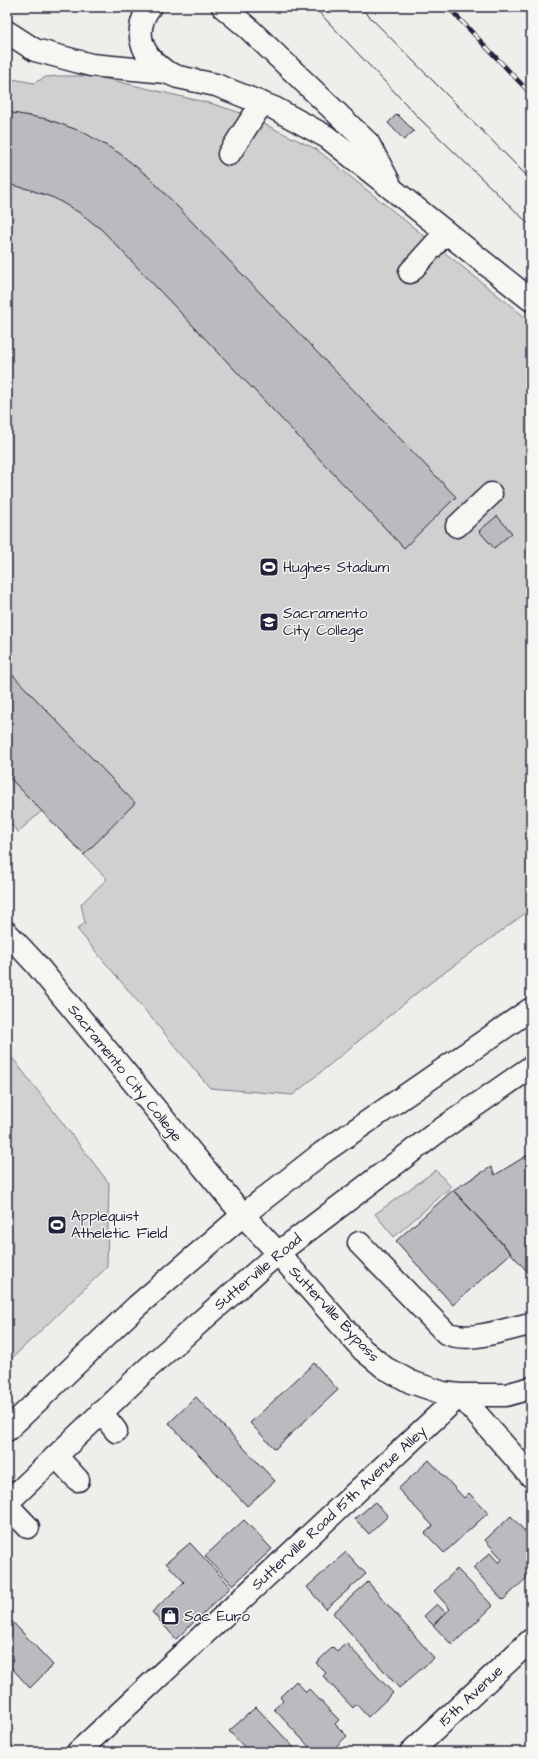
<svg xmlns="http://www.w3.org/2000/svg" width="538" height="1759" viewBox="0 0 538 1759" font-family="'Architects Daughter',sans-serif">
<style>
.green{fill:#d0d0d1;stroke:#797986}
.building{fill:#bbbbbf;stroke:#22223b}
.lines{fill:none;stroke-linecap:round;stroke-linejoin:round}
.minor-casing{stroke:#22223b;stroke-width:25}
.major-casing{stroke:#22223b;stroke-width:25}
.minor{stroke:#f6f6f2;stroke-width:22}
.major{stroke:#f6f6f2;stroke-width:22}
.tram{stroke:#22223b;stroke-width:1}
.rail-casing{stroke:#22223b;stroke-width:4.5}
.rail{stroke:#f6f6f2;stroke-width:3;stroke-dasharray:9;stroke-linecap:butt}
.labels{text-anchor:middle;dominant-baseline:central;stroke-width:3;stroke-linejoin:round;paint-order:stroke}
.poi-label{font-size:15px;fill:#22223b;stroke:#f6f6f2;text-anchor:start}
.street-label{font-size:15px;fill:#22223b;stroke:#f6f6f2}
</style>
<rect width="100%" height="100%" fill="#eeeeeb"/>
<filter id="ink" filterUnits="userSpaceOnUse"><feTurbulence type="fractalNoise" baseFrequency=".025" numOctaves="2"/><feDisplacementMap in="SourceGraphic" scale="8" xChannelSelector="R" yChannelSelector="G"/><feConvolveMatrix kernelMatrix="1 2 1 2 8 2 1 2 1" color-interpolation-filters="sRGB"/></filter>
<g filter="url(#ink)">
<path class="green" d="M 61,76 L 94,76 L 213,104 L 241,113 L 316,149 L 531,322 L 531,909 L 418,992 L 293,1095 L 210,1088 L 77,929 L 85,923 L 81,904 L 107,879 L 42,811 L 18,832 L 7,820 L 7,78 L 34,83 L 46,77 Z
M 7,1051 L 109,1183 L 107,1267 L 7,1363 Z
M 436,1170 L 451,1187 L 394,1237 L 375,1214 Z"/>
<path class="building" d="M 7,112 L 47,119 L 83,132 L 119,153 L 149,177 L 456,497 L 404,548 L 102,230 L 80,213 L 54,198 L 28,189 L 7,184 Z
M 397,114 L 414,131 L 404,140 L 388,123 Z
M 497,516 L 512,533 L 494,548 L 479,531 Z
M 7,669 L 135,803 L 84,855 L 7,775 Z
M 531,1153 L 531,1266 L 526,1270 L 453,1190 L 491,1167 L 495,1175 Z
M 453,1190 L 511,1253 L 453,1305 L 396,1241 Z
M 314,1363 L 338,1390 L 275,1449 L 250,1423 Z
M 196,1397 L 275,1481 L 247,1506 L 169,1423 Z
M 429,1460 L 464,1498 L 469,1493 L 488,1513 L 444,1553 L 425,1533 L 433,1526 L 398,1489 Z
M 375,1502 L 388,1516 L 369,1534 L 355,1519 Z
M 511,1516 L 531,1538 L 531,1574 L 503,1600 L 473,1568 L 490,1553 L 499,1563 L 502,1559 L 485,1540 Z
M 244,1520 L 272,1549 L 233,1585 L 205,1556 Z
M 190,1543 L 231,1587 L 176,1639 L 152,1612 L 184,1582 L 166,1563 Z
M 346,1552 L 366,1574 L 326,1609 L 307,1587 Z
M 457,1569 L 493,1606 L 452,1645 L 433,1625 L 450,1609 L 434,1591 Z
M 368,1582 L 434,1658 L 399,1688 L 333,1613 Z
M 437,1604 L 446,1613 L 433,1625 L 424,1616 Z
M 7,1616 L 53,1665 L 30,1688 L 7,1663 Z
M 346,1643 L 393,1693 L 368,1717 L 356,1704 L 353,1708 L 323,1676 L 326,1673 L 316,1663 L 333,1647 L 337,1652 Z
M 296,1681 L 306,1692 L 309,1689 L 339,1720 L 335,1724 L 347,1736 L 330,1752 L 314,1752 L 274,1709 L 283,1701 L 280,1697 Z
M 256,1707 L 298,1752 L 249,1752 L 229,1731 Z
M 210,1747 L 214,1752 L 205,1752 Z"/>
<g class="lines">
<g class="minor-casing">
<path id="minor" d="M 150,7 C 139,21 137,40 148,55 C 152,61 160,67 166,72
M 223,7 L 248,28 L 368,143 L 389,182
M 7,32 L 35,50 L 91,65 L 166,72 L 178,77 L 216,85 L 274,108 L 327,137 L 531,300
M 229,154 L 262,103
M 410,272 L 446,232
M 457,526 L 491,494
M 7,933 L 35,963 L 243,1215
M 359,1243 L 446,1333 C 470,1343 502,1330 526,1325 L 531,1326
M 278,1253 L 363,1350 L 385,1368 L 411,1382 L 443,1393 L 460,1395 L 506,1395 L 531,1388
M 460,1395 L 531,1476
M 101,1412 L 116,1431
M 56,1456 L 78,1480
M 7,1505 L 28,1527
M 78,1752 L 460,1395
M 411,1752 L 531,1640"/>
</g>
<g class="major-casing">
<path id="major" d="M 243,1215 L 278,1253
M 7,1430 L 137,1306 L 243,1215 L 322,1153 L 531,1009
M 7,1503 L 147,1369 L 278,1253 L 436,1133 L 531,1067"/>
</g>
<use href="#minor" class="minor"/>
<use href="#major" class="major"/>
<path class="tram" d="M 314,7 L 421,120 L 531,226
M 360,7 L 531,180"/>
<g class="rail-casing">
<path id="rail" d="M 448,7 L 531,94"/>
</g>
<use href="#rail" class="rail"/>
</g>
</g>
<defs>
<g id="stadium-square" transform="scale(1)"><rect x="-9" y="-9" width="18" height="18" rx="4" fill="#22223b" stroke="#f6f6f2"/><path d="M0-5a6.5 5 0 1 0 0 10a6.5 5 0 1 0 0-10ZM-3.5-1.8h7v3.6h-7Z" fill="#fff"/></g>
<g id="university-square" transform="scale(1)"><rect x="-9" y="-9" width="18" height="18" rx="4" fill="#22223b" stroke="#f6f6f2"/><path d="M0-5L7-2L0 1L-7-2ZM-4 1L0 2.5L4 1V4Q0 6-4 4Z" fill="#fff"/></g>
<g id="shop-square" transform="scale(1)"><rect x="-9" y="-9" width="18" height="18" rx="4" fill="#22223b" stroke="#f6f6f2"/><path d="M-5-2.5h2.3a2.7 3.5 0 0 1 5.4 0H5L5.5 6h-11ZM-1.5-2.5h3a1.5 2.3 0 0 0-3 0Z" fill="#fff"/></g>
</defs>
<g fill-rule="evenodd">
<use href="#stadium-square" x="269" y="567"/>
<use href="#university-square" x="269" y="622"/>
<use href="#stadium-square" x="57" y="1225"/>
<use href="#shop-square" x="170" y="1616"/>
</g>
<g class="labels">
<g class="poi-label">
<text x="283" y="567">Hughes Stadium</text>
<text x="283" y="613">Sacramento<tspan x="283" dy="17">City College</tspan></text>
<text x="71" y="1216">Applequist<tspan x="71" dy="17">Atheletic Field</tspan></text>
<text x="184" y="1616">Sac Euro</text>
</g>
<g class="street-label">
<text transform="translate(125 1073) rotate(51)">Sacramento City College</text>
<text transform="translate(258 1272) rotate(-40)">Sutterville Road</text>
<text transform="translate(334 1314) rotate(47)">Sutterville Bypass</text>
<text transform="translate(339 1508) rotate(-43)">Sutterville Road 15th Avenue Alley</text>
<text transform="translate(471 1696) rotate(-43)">15th Avenue</text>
</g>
</g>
<rect width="538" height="1759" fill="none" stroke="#f6f6f2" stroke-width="24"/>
<rect x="12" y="12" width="514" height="1735" fill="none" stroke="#22223b" stroke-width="1.5" filter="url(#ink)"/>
</svg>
